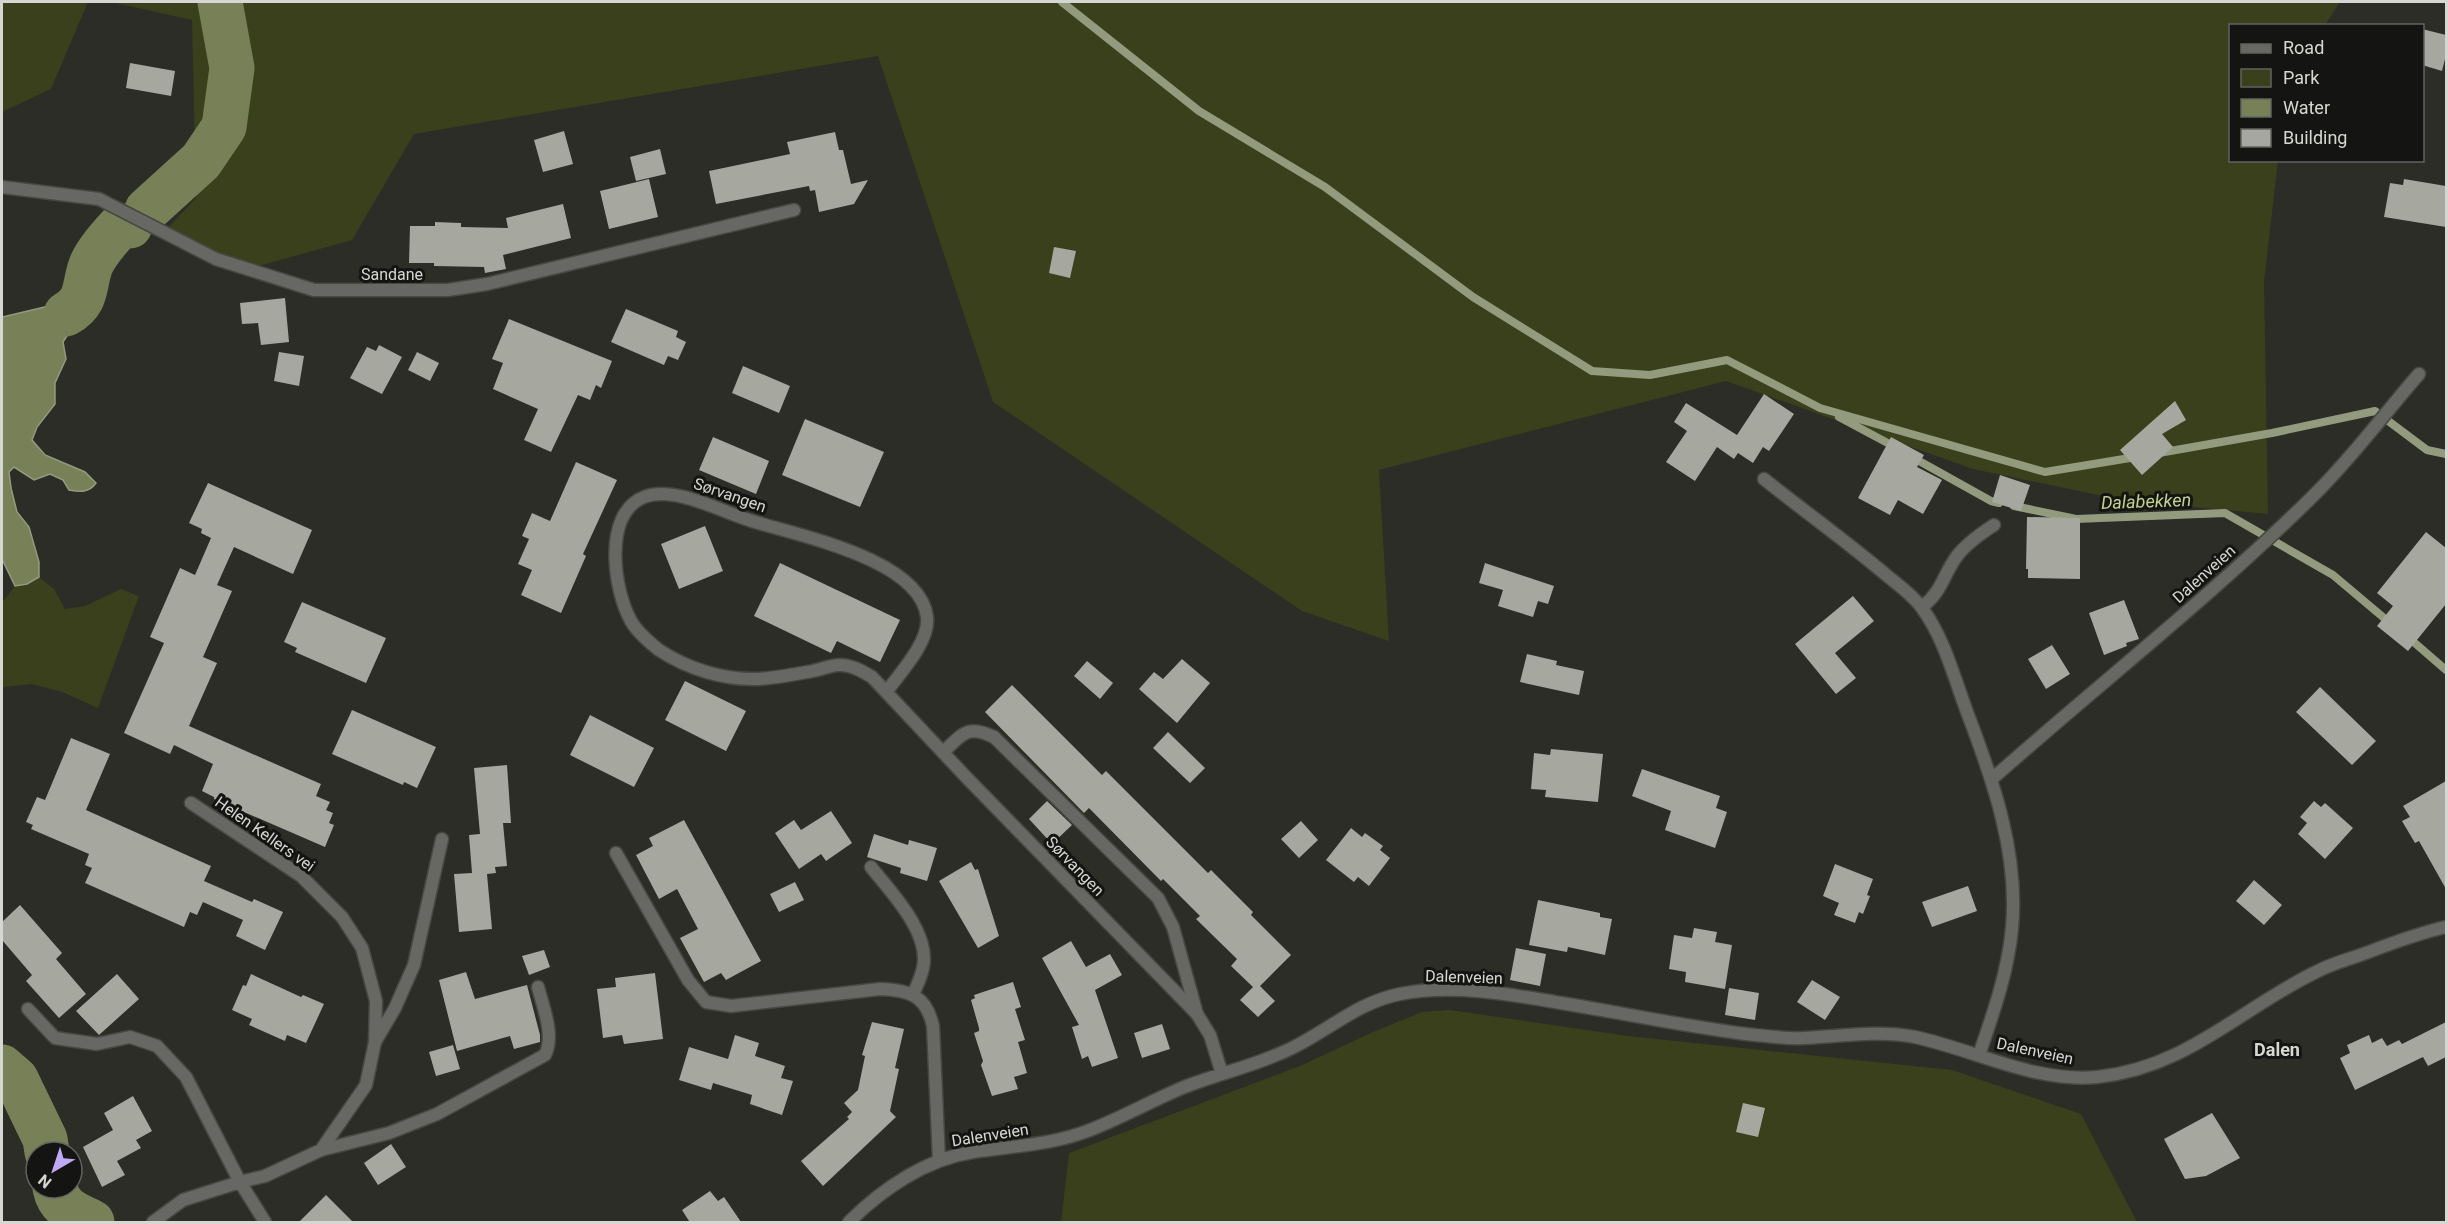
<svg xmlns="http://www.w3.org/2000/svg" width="2448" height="1224" viewBox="0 0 2448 1224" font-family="Roboto,sans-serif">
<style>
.green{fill:#3a401c}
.water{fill:#788058;stroke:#949a7d;stroke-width:1.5}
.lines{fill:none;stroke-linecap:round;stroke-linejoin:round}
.stream{stroke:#949a7d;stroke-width:8}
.river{stroke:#788058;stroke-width:45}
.building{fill:#a6a89f}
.lane-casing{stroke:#464842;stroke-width:15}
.street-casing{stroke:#464842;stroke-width:15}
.lane{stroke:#676764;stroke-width:12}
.street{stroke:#676764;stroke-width:12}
.labels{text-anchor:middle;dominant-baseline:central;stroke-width:6;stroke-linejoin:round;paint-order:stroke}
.street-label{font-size:16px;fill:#d6d7d2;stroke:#141512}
.water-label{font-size:18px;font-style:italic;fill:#c2d08d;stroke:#141512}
.neighbourhood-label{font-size:18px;font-weight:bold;fill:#d6d7d2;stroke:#141512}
</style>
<rect width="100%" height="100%" fill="#2b2d26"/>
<path class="green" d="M 2,2 L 88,2 L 51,89 L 2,112 Z
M 111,2 L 2340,2 L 2325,25 L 2230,26 L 2230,160 L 2278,161 L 2264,282 L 2268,514 L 2122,500 L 1973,469 L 1726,381 L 1379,470 L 1389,641 L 1302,611 L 993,402 L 878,56 L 414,134 L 352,240 L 248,269 L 165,231 L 196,198 L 192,20 Z
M 39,577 L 54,589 L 65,609 L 85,606 L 121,589 L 139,596 L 98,708 L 62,692 L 32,684 L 2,687 L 2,600 L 4,600 L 15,586 L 27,584 Z
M 1450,1010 L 1628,1036 L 1952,1070 L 2081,1114 L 2137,1222 L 1061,1222 L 1069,1153 L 1300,1066 L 1373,1032 L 1422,1012 Z"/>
<path class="water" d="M 62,303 L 72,328 L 63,342 L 66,359 L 55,383 L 55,404 L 37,427 L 32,440 L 45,455 L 85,472 L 96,483 C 89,493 80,492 69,490 L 63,480 L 50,474 L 34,480 L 14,467 L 9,472 L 11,488 L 17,512 L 29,527 L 39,562 L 39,577 L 27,584 L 15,586 L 2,559 L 2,317 Z"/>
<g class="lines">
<path class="stream" d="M 1062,2 L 1199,111 L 1325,187 L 1473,297 L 1592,371 L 1650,375 L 1727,360 L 1820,408 L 2045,472 L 2136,457
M 1839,417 L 1897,448
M 2159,453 L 2272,433 L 2375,411 L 2427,450 L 2446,454
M 1912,457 L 1991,501 L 1999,503
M 2014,506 L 2076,519 L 2225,513 L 2333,575 L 2390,623
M 2409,638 L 2446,670"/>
<path class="river" d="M 147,210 L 201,161 L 224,127 L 232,68 L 220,2
M 66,314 C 89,301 83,286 91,265 C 97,251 110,237 120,226 L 130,226
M 2,1067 L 16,1079 L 45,1139 L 47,1152
M 55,1188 C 59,1208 75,1214 92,1222"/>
</g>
<path class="building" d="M 2422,29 L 2446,35 L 2446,55 L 2442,71 L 2422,65 Z
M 130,63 L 175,71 L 171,96 L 126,88 Z
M 564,131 L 573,164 L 543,172 L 534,140 Z
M 835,132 L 839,150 L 843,150 L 851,184 L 868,180 L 854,204 L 819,212 L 815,190 L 810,191 L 809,186 L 716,204 L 709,171 L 790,154 L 787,142 Z
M 660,149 L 666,174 L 636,181 L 630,157 Z
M 649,179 L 658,217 L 609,229 L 600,191 Z
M 2404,179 L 2446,186 L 2446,227 L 2384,217 L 2390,183 L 2403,185 Z
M 563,204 L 571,238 L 503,255 L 506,269 L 485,273 L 484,267 L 434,266 L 434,263 L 409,263 L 410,226 L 435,226 L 435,222 L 461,223 L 461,227 L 508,228 L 506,218 Z
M 1054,247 L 1076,251 L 1070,278 L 1049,273 Z
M 285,298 L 289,342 L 261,345 L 258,323 L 242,324 L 240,303 Z
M 626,309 L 678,331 L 676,337 L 686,342 L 678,360 L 668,356 L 664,365 L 611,342 Z
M 509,319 L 612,361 L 601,388 L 596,385 L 590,400 L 578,395 L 551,452 L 524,440 L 538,409 L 493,389 L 503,363 L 492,359 Z
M 379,345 L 402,357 L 382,394 L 350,378 L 367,347 L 376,351 Z
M 279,352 L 304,356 L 299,386 L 274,381 Z
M 417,352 L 439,363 L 430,381 L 408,370 Z
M 743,366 L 790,386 L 779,413 L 732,393 Z
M 1764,394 L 1794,414 L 1769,451 L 1763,447 L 1753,463 L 1738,453 L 1734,459 L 1717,447 L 1695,481 L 1666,462 L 1687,431 L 1674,422 L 1686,403 L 1737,435 Z
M 2175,401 L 2186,420 L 2162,434 L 2173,447 L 2142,475 L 2120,450 Z
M 805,419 L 884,452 L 860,507 L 782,475 Z
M 713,437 L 769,461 L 756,494 L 699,470 Z
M 1891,437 L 1924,455 L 1917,467 L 1942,480 L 1923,514 L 1898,500 L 1890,515 L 1858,498 Z
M 576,462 L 617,480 L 583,554 L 586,556 L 561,613 L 521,595 L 532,570 L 518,564 L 529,539 L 522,536 L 532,513 L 550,521 Z
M 2000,475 L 2030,485 L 2021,511 L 1992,502 Z
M 208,483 L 312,530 L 293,574 L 234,547 L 217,585 L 232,591 L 203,657 L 217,663 L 189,726 L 321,784 L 316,796 L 330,802 L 326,810 L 333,813 L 329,823 L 334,825 L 325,847 L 214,799 L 214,797 L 202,791 L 213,764 L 174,745 L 170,754 L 124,733 L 164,643 L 150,637 L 180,568 L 195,575 L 211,538 L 201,533 L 202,529 L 189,523 Z
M 2027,517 L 2080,518 L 2080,579 L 2028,578 L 2028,569 L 2026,569 Z
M 705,526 L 723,571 L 679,589 L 661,544 Z
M 2426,532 L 2446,548 L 2446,604 L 2408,651 L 2377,626 L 2393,606 L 2377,593 Z
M 780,563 L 900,620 L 880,662 L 837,641 L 831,653 L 754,616 Z
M 1485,563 L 1554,586 L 1548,604 L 1538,601 L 1533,617 L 1498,606 L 1503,590 L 1479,583 Z
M 1853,596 L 1874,621 L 1835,653 L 1856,678 L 1836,694 L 1795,644 Z
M 2124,600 L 2139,639 L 2126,643 L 2127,646 L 2104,655 L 2089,613 Z
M 302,602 L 386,638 L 366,683 L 295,652 L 297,648 L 284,642 Z
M 2052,645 L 2070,674 L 2046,689 L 2028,659 Z
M 1527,654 L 1557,661 L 1556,665 L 1584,671 L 1579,695 L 1520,682 Z
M 1182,659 L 1210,683 L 1177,723 L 1139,689 L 1154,672 L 1163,679 Z
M 1087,661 L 1113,683 L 1100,699 L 1074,676 Z
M 685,681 L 746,711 L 726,751 L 665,720 Z
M 1012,685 L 1102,775 L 1106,771 L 1208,873 L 1211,870 L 1253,912 L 1251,915 L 1291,955 L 1260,986 L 1275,1001 L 1258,1017 L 1240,1000 L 1253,987 L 1231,966 L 1237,959 L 1196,919 L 1200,916 L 1163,879 L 1161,881 L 1089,808 L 1084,813 L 985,712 Z
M 2320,687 L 2376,741 L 2352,765 L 2296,712 Z
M 352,710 L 436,747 L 417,788 L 404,782 L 403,785 L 332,754 Z
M 590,715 L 654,748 L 634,787 L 570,755 Z
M 1168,732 L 1205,768 L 1190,783 L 1153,748 Z
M 71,738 L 110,754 L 86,810 L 211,866 L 204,881 L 252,902 L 254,899 L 283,912 L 265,950 L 236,936 L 243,920 L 203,902 L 197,915 L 190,912 L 184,927 L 85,883 L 92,868 L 85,865 L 89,854 L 31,829 L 33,825 L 26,822 L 37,797 L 45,800 Z
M 1551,749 L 1603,754 L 1598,802 L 1545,797 L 1546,790 L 1531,789 L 1534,753 L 1550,755 Z
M 507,765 L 511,823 L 503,823 L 507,866 L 495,867 L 496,873 L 487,874 L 492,929 L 459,932 L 454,874 L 472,873 L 469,835 L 480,834 L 474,768 Z
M 1642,769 L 1720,796 L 1716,808 L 1727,812 L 1715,848 L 1665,830 L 1671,811 L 1632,796 Z
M 2446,781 L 2446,889 L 2419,841 L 2415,843 L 2402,821 L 2410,817 L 2403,806 Z
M 1047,801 L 1072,825 L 1052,844 L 1029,819 Z
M 2314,801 L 2321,807 L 2325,803 L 2353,828 L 2325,859 L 2298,834 L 2307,823 L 2300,817 Z
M 831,811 L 852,843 L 826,861 L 821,854 L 799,869 L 775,833 L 794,820 L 801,830 Z
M 684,820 L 761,961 L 726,980 L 721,973 L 704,982 L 680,938 L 698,929 L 677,889 L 659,899 L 636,855 L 653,846 L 649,838 Z
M 1301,821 L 1318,840 L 1299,858 L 1281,839 Z
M 1351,828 L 1362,837 L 1365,833 L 1383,846 L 1380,850 L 1390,858 L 1369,886 L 1358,877 L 1354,882 L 1326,860 Z
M 874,834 L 908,845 L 909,840 L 937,848 L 927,881 L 900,873 L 901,868 L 867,857 Z
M 971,862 L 975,870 L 978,869 L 999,936 L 978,948 L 939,881 Z
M 1835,864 L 1873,879 L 1867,895 L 1870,896 L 1863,914 L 1859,912 L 1855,923 L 1834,915 L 1839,903 L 1823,896 Z
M 2254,880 L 2282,905 L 2264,925 L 2236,901 Z
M 795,882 L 804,900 L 779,912 L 770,894 Z
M 1968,886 L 1977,911 L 1932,927 L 1922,902 Z
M 1538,900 L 1600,913 L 1600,917 L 1612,919 L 1605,955 L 1568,947 L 1567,952 L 1529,945 Z
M 20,905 L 62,953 L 56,959 L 86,994 L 59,1018 L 26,981 L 32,975 L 2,940 L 2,922 Z
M 1694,928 L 1717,932 L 1715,942 L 1732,945 L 1725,989 L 1685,982 L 1686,972 L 1669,969 L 1674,935 L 1692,938 Z
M 1071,941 L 1086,967 L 1110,954 L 1122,975 L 1095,990 L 1118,1058 L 1092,1067 L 1088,1056 L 1082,1059 L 1072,1027 L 1079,1025 L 1042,958 Z
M 1516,948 L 1546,954 L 1540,986 L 1510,980 Z
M 544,950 L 550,967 L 529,975 L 522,956 Z
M 466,972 L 475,999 L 527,985 L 540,1035 L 540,1042 L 514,1049 L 510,1036 L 457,1051 L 439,980 Z
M 655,973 L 663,1039 L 624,1044 L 622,1035 L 603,1038 L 597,989 L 616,987 L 615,978 Z
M 117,974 L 139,999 L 99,1035 L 76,1011 Z
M 251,974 L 301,997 L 303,995 L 324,1004 L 306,1043 L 287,1035 L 285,1041 L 249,1025 L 252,1019 L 232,1010 L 243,985 L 246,986 Z
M 1812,980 L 1840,997 L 1825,1020 L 1797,1002 Z
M 1013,982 L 1021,1007 L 1015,1009 L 1025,1040 L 1018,1042 L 1027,1073 L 1014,1077 L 1018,1089 L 992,1096 L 981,1065 L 983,1061 L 974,1033 L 979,1031 L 979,1028 L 971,1000 L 975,998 L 974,995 Z
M 1729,988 L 1759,993 L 1755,1020 L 1725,1015 Z
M 872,1022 L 904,1029 L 895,1068 L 899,1069 L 890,1111 L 896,1117 L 823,1186 L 801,1161 L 849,1119 L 847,1117 L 852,1112 L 844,1103 L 858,1090 L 865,1056 L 862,1055 Z
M 2446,1022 L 2446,1057 L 2428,1066 L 2423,1057 L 2355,1090 L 2340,1058 L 2350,1053 L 2347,1045 L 2369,1035 L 2372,1043 L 2382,1038 L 2387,1046 L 2399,1040 L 2402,1044 Z
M 1162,1024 L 1170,1049 L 1142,1058 L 1134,1033 Z
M 735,1035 L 759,1043 L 755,1056 L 785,1066 L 781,1078 L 793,1081 L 782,1115 L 750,1104 L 752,1095 L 713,1083 L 711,1090 L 679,1080 L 689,1047 L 728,1059 Z
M 453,1045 L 460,1069 L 436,1076 L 429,1052 Z
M 133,1096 L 152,1131 L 136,1140 L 141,1148 L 117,1161 L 125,1175 L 102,1187 L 83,1147 L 113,1130 L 104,1113 Z
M 1743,1103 L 1765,1108 L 1758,1137 L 1736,1132 Z
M 2212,1113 L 2240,1158 L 2206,1176 L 2185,1179 L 2164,1139 Z
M 391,1144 L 406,1167 L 378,1185 L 364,1163 Z
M 710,1191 L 718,1201 L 724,1197 L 741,1222 L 686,1222 L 689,1221 L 682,1210 Z
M 326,1195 L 353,1222 L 299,1222 Z"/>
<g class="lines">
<g class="lane-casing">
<path id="lane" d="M 1922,607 C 1942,592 1943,575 1957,556 C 1967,543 1980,534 1994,525
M 943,752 C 963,734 967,724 994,737 L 1158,898 L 1173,927 L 1197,1014
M 871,867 C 891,892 931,933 923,968 C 921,977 917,986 913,994
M 28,1009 L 55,1038 L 97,1044 L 130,1037 L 157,1046 L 186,1077 L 240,1182
M 375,1042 L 395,1008 L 414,965 L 442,839
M 321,1150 L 389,1133 L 437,1114 L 545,1055 C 555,1035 543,1007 538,987"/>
</g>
<g class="street-casing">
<path id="street" d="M 2,187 L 99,199 L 216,259 L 314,290 L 448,290 L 487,284 L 794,210
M 1764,479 C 1804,511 1846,541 1885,574 C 1898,585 1913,595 1922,608 C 1944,638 1954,677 1967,712 C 1993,780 2019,854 2012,928 C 2008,972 1993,1014 1979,1055
M 887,691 C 901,672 930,641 927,617 C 920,559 799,536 752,521 C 722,512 674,485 644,497 C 602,514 614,591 631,621 C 637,632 649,642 659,650 C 688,669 723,680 758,679 C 774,678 791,675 807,672 C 817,671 828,666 838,665 C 850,664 862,671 872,677 L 967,778 L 1197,1014 L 1210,1035 L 1222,1074
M 1992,779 C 2099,684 2212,596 2314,495 C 2352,458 2384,414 2419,374
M 191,803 L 301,876 L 342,917 L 362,948 L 376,1001 L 375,1042 L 366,1085 L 321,1150 L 265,1176 L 240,1182
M 616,853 L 688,980 L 706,1002 L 731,1006 L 880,989 C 909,990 926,995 933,1026 L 939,1160
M 153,1222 L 183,1200 L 240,1182 L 265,1222
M 849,1222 C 882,1189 926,1159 973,1152 C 1013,1146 1052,1145 1090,1130 C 1121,1118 1151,1101 1182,1088 C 1219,1073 1259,1065 1294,1047 C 1330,1029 1359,1002 1400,994 C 1452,984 1509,994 1561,1003 C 1622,1013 1684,1026 1746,1034 C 1765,1036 1786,1039 1805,1038 C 1841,1036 1880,1030 1915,1037 C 1975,1050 2035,1083 2097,1077 C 2187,1068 2242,1007 2318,971 C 2333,963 2350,959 2366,953 C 2392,943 2419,933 2446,927"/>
</g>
<use href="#lane" class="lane"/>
<use href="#street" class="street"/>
</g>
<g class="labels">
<g class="street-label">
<text x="392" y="274">Sandane</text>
<text transform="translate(730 495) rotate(19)">Sørvangen</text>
<text transform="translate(2204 574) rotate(-42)">Dalenveien</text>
<text transform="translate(265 834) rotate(35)">Helen Kellers vei</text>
<text transform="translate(1075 866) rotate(46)">Sørvangen</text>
<text transform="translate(1464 977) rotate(2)">Dalenveien</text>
<text transform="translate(2035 1051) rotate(12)">Dalenveien</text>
<text transform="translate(990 1135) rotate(-9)">Dalenveien</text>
</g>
<g class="water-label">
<text transform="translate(2146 501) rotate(-2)">Dalabekken</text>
</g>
<g class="neighbourhood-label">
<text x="2277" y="1049">Dalen</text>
</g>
</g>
<rect width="2448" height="1224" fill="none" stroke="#d6d7d2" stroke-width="6"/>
<rect x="2229" y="24" width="195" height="138" fill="#141512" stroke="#62635f" stroke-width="1.5"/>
<rect x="2241" y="44" width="30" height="9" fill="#676764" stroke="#62635f" stroke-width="1.5"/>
<text x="2283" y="54" font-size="18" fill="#d6d7d2">Road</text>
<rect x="2241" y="69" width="30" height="18" fill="#3a401c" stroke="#62635f" stroke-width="1.5"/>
<text x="2283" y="84" font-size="18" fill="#d6d7d2">Park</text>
<rect x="2241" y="99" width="30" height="18" fill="#788058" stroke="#62635f" stroke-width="1.5"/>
<text x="2283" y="114" font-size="18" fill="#d6d7d2">Water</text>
<rect x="2241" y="129" width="30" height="18" fill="#a6a89f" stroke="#62635f" stroke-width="1.5"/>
<text x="2283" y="144" font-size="18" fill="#d6d7d2">Building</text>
<g transform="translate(54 1170) rotate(219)"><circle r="28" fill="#141512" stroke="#62635f" stroke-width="1.5"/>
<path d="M0-4.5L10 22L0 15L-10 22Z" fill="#bfa9f4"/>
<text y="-9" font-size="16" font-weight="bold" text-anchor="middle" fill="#d6d7d2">N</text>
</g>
</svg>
